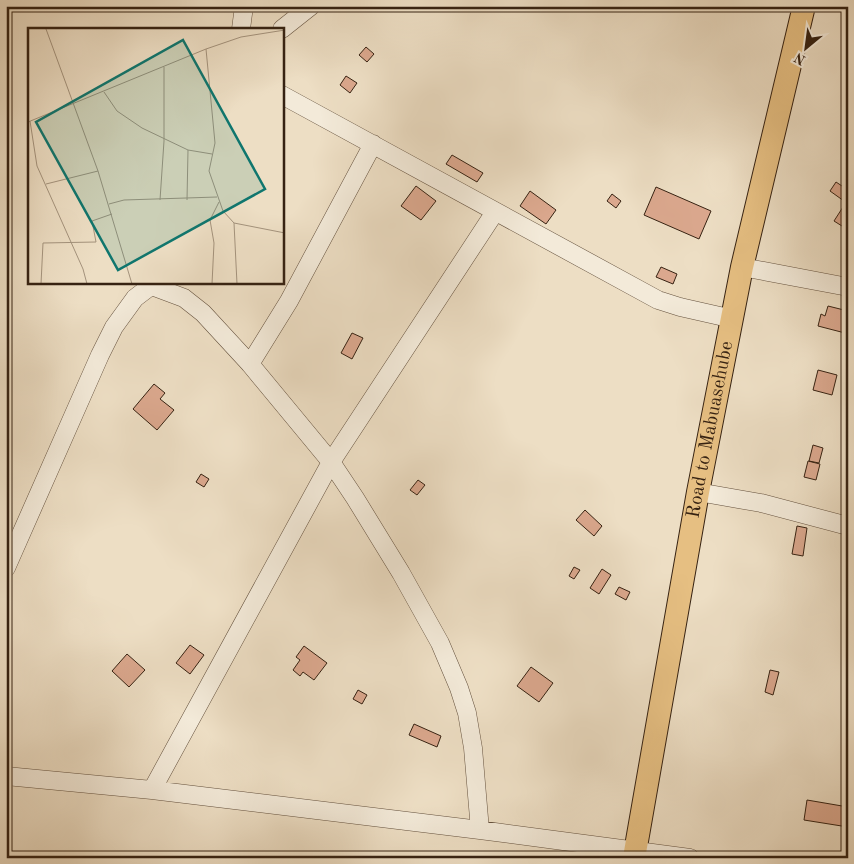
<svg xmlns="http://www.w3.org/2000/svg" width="854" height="864" viewBox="0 0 854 864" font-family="'Old Standard TT',serif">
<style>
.building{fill:#dba88e;stroke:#362212}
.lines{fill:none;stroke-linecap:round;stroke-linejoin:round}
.minor-casing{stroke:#64513e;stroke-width:19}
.major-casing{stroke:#362212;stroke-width:24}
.minor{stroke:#f3ead9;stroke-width:18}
.major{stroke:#e6bf82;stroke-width:22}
.labels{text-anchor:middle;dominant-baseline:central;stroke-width:4;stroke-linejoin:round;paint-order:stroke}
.street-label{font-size:19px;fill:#362212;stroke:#f3ead9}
.inset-road{fill:none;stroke:#a4937d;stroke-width:1}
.view{fill:#0f766e;fill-opacity:0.15;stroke:#0f766e;stroke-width:2.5}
.inset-edge{fill:none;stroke:#362212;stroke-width:2.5}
</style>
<rect width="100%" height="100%" fill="#eddec4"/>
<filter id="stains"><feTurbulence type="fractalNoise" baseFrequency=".004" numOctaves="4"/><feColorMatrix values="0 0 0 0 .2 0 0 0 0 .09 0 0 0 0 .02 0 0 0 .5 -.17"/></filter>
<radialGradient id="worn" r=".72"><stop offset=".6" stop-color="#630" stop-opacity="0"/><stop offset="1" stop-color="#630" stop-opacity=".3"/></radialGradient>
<path class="building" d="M 366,47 L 374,54 L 367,62 L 359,55 Z
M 346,76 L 357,83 L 350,93 L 340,85 Z
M 452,155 L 483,173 L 477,182 L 446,164 Z
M 836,182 L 848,190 L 848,196 L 844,201 L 830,191 Z
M 416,186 L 436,201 L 421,220 L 401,206 Z
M 656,187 L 711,211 L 699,239 L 644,215 Z
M 530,191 L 556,210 L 546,224 L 520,206 Z
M 612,194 L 621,201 L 616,208 L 607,201 Z
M 843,207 L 848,211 L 848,216 L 842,226 L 834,221 Z
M 661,267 L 677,274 L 673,284 L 656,277 Z
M 828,306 L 848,311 L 848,324 L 845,333 L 818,326 L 821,314 L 825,316 Z
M 352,333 L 363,338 L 352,359 L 341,353 Z
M 818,370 L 837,375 L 832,395 L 813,390 Z
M 154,384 L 165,393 L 160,399 L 174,410 L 157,430 L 133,409 Z
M 813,445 L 823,448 L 819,463 L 809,461 Z
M 808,461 L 820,464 L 816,480 L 804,477 Z
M 201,474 L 209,479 L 204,487 L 196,482 Z
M 418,480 L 425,485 L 417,495 L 410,490 Z
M 585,510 L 602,526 L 594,536 L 576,520 Z
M 797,526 L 807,528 L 803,556 L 792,554 Z
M 574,567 L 580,570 L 574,579 L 569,576 Z
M 602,569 L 611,575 L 599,594 L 590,588 Z
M 619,587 L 630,592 L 626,600 L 615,594 Z
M 190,645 L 204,655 L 190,674 L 176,663 Z
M 304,646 L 327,663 L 314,680 L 303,672 L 300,676 L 293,670 L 300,660 L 296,657 Z
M 127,654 L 145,670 L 129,687 L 112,671 Z
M 531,667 L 553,683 L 539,702 L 517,686 Z
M 770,670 L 779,672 L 773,695 L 765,692 Z
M 358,690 L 367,695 L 362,704 L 353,699 Z
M 414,724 L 441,736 L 437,747 L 409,735 Z
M 807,800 L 848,807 L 848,827 L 804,820 Z"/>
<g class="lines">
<g class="minor-casing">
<path id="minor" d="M 241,29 L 244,6
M 282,29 L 311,6
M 282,95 L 658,300 L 680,307 L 733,319
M 742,267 L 848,287
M 152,286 L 184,298 L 203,313 L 250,364 L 331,462 L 355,498 L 401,573 L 440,643 L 459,688 L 467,713 L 473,748 L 480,830
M 250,364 L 289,301 L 373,144
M 698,492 L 761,503 L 848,526
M 6,568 L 100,355 L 114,327 L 135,298 L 156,282
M 6,776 L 152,790 L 480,830 L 690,858
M 152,790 L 331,462 L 495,212"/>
</g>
<g class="major-casing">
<g id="major">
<path id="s1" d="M 634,858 L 698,492 L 742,267 L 804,6"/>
</g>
</g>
<use href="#minor" class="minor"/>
<use href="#major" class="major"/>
</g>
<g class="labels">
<g class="street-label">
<text stroke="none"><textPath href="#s1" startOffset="435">Road to Mabuasehube</textPath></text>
</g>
</g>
<g transform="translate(28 28)">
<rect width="256" height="256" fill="#eddec4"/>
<path class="inset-road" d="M 18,1 L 70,143 L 104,256M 178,21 L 187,115 L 181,143 L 195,183 L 206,195 L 257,205M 76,64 L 89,83 L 114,100 L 160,122 L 184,126M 2,93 L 9,138 L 55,241 L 59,256M 0,94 L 178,21 L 213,9 L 257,2M 18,156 L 70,143M 132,172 L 136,113 L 136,39M 159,172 L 160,122M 81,176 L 96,172 L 189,169M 206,195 L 209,256M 13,256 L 15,215 L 68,214 L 64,193 L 84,186M 114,256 L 130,256M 184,256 L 186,215 L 182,192 L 191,174"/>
<path class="view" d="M 155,12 L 237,161 L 90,242 L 8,94 Z"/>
<rect width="256" height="256" class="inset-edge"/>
</g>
<rect width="854" height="864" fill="none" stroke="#eddec4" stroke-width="25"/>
<rect x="8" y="8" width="839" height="849" fill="none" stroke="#362212" stroke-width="2.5"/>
<rect x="12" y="12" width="829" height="839" fill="none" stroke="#362212"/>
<g transform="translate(806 48) rotate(209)" stroke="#f3ead9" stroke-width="4" paint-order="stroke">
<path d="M0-4L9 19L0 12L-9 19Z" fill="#362212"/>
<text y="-8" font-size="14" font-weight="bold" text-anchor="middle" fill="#362212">N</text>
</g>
<rect width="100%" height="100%" filter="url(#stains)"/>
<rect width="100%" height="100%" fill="url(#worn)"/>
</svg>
